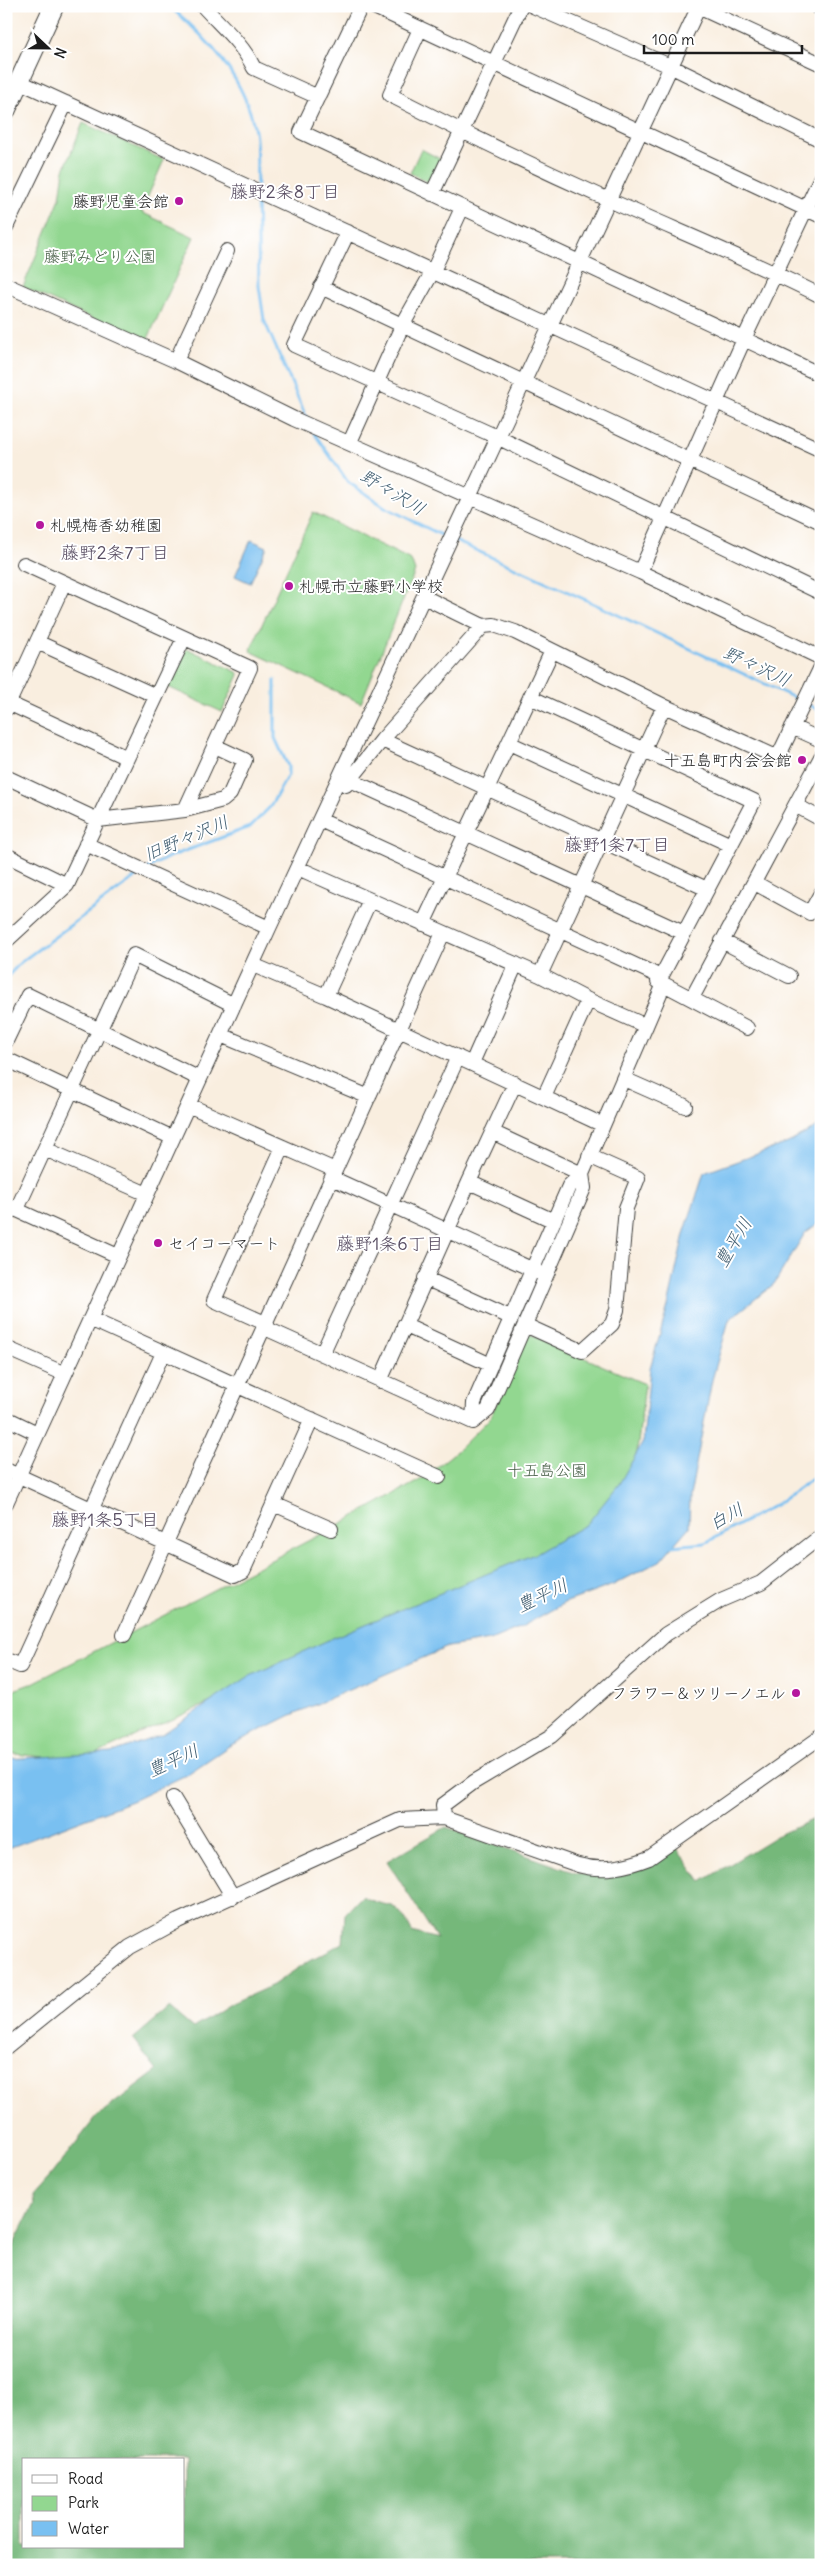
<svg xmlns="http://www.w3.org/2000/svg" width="827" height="2571" viewBox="0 0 827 2571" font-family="Delius,'Klee One',sans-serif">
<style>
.green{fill:#92d790;stroke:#577a56}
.forest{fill:#75b87a;stroke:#486a4b;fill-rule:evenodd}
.water{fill:#79c0f1;stroke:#4a6e86}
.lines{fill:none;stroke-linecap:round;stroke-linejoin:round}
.stream{stroke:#79c0f1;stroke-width:3}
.minor-casing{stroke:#3d3c39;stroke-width:16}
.highway-casing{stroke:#3d3c39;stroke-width:21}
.minor{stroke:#fff;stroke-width:14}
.highway{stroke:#fff;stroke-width:19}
.poi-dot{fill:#b5179e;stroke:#fff;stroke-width:2}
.labels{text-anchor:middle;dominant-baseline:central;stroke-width:4;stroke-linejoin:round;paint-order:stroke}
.poi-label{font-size:16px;fill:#1c1c1c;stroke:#fff;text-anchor:end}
.park-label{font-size:16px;fill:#455d45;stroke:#fff}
.neighbourhood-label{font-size:18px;fill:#584d62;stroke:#fff}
.water-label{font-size:18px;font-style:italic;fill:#415e71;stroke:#fff}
</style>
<rect width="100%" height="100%" fill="#fff"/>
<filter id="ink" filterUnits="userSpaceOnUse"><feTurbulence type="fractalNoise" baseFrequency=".02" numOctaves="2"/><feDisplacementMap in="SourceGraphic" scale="10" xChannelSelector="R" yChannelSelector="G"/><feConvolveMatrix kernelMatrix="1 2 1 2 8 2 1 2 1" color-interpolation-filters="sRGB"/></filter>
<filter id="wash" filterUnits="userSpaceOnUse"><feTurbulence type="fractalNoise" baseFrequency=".0096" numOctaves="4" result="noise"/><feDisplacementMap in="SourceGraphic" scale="20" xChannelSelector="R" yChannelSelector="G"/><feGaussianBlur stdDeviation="1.12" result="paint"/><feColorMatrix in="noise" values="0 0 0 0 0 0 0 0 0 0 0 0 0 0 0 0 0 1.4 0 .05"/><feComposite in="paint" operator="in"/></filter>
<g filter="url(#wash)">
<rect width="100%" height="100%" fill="#f9eedf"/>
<path class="green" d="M 83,123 L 164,160 L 141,212 L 194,237 L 146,343 L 23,287 L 60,198 L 64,170 Z
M 421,149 L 442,160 L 430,183 L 410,173 Z
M 313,512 L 411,560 L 415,571 L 361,703 L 250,651 Z
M 188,649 L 237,672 L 239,675 L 222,712 L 168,687 L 185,651 Z
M 527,1333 L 645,1384 L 637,1452 L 621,1502 L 593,1536 L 281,1670 L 81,1761 L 6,1753 L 6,1693 L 33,1683 L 333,1528 L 422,1479 L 459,1449 L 490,1418 Z"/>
<path class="forest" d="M 821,1816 L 821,2565 L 6,2565 L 6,2260 L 34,2204 L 33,2195 L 50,2176 L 97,2116 L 157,2071 L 133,2039 L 169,2008 L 193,2028 L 231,2004 L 273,1985 L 310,1960 L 343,1943 L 345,1914 L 362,1896 C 392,1912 394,1895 412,1932 L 437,1939 L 387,1861 L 446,1827 L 576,1873 L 625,1875 L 677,1848 L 701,1882 L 778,1835 ZM 24,2460 L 184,2460 L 184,2547 L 24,2547 Z"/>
<path class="water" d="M 251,540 L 267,547 L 250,583 L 235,576 Z
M 821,1125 L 821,1221 L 805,1233 L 774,1284 L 729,1320 L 712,1380 L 690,1496 L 689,1527 L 660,1561 L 613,1585 L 564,1603 L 521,1627 L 490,1640 L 448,1647 L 289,1716 L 229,1746 L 186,1775 L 134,1800 L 6,1849 L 6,1759 L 111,1753 L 161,1735 L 248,1677 L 337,1636 L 537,1553 L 587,1524 L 619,1484 L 643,1442 L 650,1368 L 668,1306 L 684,1234 L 704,1173 L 788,1143 Z"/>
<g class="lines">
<path class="stream" d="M 169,6 C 209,39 245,79 255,131 C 258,148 256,168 257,185
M 257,196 L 259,286 L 264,320 L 308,421
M 314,433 L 348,482 L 385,507 L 447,538
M 453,540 L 584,599 L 801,701
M 807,704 L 821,711
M 148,868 L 169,857 L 250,827 L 270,807 L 288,775 L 288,766 L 275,738 L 275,680
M 6,978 L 21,962 L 141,873
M 671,1546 L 705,1543 L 777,1504 L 821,1473"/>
</g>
</g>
<g filter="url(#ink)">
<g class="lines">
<g class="minor-casing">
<path id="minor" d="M 203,6 C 221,26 242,43 254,68 L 318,97
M 361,6 L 301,132 L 821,375
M 372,6 L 821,216
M 533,6 L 670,66 L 821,140
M 696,6 L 821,64
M 816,6 L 821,9
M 420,29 L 390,95 C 462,132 535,167 609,200 C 680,232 752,261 821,296
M 20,82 L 821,450
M 432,194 L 521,6
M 6,227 L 66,103
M 348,232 L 294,345 L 497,437 L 821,593
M 6,285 L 176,361 L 294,419 L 640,572 L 821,658
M 321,287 L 821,522
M 176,361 L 227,251
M 350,442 L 402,326 L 433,271 L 462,208
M 24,564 L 250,668 L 185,810
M 640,572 L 745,337 L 821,177
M 424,597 L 483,626 L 494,625 L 515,632 L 664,706 L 772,755 L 779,755 L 821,667
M 37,642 L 156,696
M 530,697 L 754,801 L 661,977
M 6,702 L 127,758
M 6,709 L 64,583
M 792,727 L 821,740
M 382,740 L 707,889
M 509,743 L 731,845
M 6,777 L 98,820 L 185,810 L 223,800 L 230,794 L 245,760 L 215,746
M 350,780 L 684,933
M 346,785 L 382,740 L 483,626
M 797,806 L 821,819
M 320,820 L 661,977 L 658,981 L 747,1028
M 86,844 L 269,928
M 6,855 L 67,885
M 298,868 L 540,975 L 588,1000 L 646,1026
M 755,883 L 810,913 L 821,893
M 423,924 L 552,651
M 6,941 L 67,885 L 184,638
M 722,941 L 789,976
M 253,965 L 326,996 L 603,1125
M 540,975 L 664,706
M 326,996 L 370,900
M 692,998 L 821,757
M 221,1035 L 369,1097
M 6,1041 L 28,995 L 200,1079
M 6,1059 L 173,1138
M 472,1063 L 516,964
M 624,1079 L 685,1106
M 544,1097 L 588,1000
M 188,1105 L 335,1170
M 492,1132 L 582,1174
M 45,1149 L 147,1194
M 332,1178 L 540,1273
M 469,1182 L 554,1221
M 6,1205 L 118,1256
M 17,1209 L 134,955 L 234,1005
M 425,1278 L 512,1318
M 90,1319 L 439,1477
M 267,1324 L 214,1300 L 283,1147
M 404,1325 L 491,1365
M 525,1325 L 582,1351 L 612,1324 L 617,1310 L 626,1208 L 638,1178 L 589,1156
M 265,1328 L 473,1422
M 6,1348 L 65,1374
M 322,1354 L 458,1057
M 380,1381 L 469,1182 L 515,1083
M 6,1418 L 37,1433
M 473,1422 L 474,1403 L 569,1186 L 582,1174 L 664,984
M 473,1422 L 488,1410 L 584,1188 L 582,1174
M 6,1470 L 235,1575 L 243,1571 L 312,1419
M 6,1503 L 269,928 L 699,6
M 274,1504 L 331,1529
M 124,1635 L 443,933
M 6,1660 L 20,1666 L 163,1353
M 173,1798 L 233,1897
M 444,1818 L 443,1805 L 474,1782 L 552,1736 L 666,1634 L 721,1600 L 761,1583 L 821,1536
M 6,2047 L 130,1947 L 178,1921 L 400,1820 L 444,1818 L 578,1865 C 603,1872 626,1867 649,1858 L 821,1737"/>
</g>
<g class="highway-casing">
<path id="highway" d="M 6,110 L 54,6"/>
</g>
<use href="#minor" class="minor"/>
<use href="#highway" class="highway"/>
</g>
</g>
<g class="poi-dot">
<circle cx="179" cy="201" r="5"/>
<circle cx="40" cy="525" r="5"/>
<circle cx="289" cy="586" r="5"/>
<circle cx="802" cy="760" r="5"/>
<circle cx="158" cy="1243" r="5"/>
<circle cx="796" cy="1693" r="5"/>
</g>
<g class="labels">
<g class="poi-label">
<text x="169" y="201">藤野児童会館</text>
<text x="50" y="525" text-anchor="start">札幌梅香幼稚園</text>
<text x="299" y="586" text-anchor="start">札幌市立藤野小学校</text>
<text x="792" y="760">十五島町内会会館</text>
<text x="168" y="1243" text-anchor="start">セイコーマート</text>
<text x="786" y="1693">フラワー＆ツリーノエル</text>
</g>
<g class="park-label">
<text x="100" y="256">藤野みどり公園</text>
<text x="547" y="1470">十五島公園</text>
</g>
<g class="neighbourhood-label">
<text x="285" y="191">藤野2条8丁目</text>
<text x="115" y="552">藤野2条7丁目</text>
<text x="617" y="844">藤野1条7丁目</text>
<text x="390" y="1243">藤野1条6丁目</text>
<text x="105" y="1519">藤野1条5丁目</text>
</g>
<g class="water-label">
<text transform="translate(393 492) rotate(31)">野々沢川</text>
<text transform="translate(757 666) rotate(25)">野々沢川</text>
<text transform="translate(186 838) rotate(-23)">旧野々沢川</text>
<text transform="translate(733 1242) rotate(-59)">豊平川</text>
<text transform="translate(726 1516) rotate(-29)">白川</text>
<text transform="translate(542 1595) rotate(-25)">豊平川</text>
<text transform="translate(173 1760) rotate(-24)">豊平川</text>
</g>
</g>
<rect width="827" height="2571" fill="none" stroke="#fff" stroke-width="25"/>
<rect x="22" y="2458" width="162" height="90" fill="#ffffff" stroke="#a4a4a4"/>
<rect x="32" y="2475" width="25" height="8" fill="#ffffff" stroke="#a4a4a4"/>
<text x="68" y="2484" font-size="15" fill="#1c1c1c">Road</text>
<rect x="32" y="2496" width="25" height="15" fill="#92d790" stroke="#a4a4a4"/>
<text x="68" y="2508" font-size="15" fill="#1c1c1c">Park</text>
<rect x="32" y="2521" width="25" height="15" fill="#79c0f1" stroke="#a4a4a4"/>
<text x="68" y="2534" font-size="15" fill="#1c1c1c">Water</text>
<g transform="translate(48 48) rotate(112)" stroke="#ffffff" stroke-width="4" paint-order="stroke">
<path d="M0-4L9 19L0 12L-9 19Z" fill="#1c1c1c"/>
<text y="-8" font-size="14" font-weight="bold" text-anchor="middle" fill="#1c1c1c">N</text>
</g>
<path d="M644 45v8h158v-8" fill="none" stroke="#1c1c1c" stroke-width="2.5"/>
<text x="652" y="45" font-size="15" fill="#1c1c1c" stroke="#ffffff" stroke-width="4" paint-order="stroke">100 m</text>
</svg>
